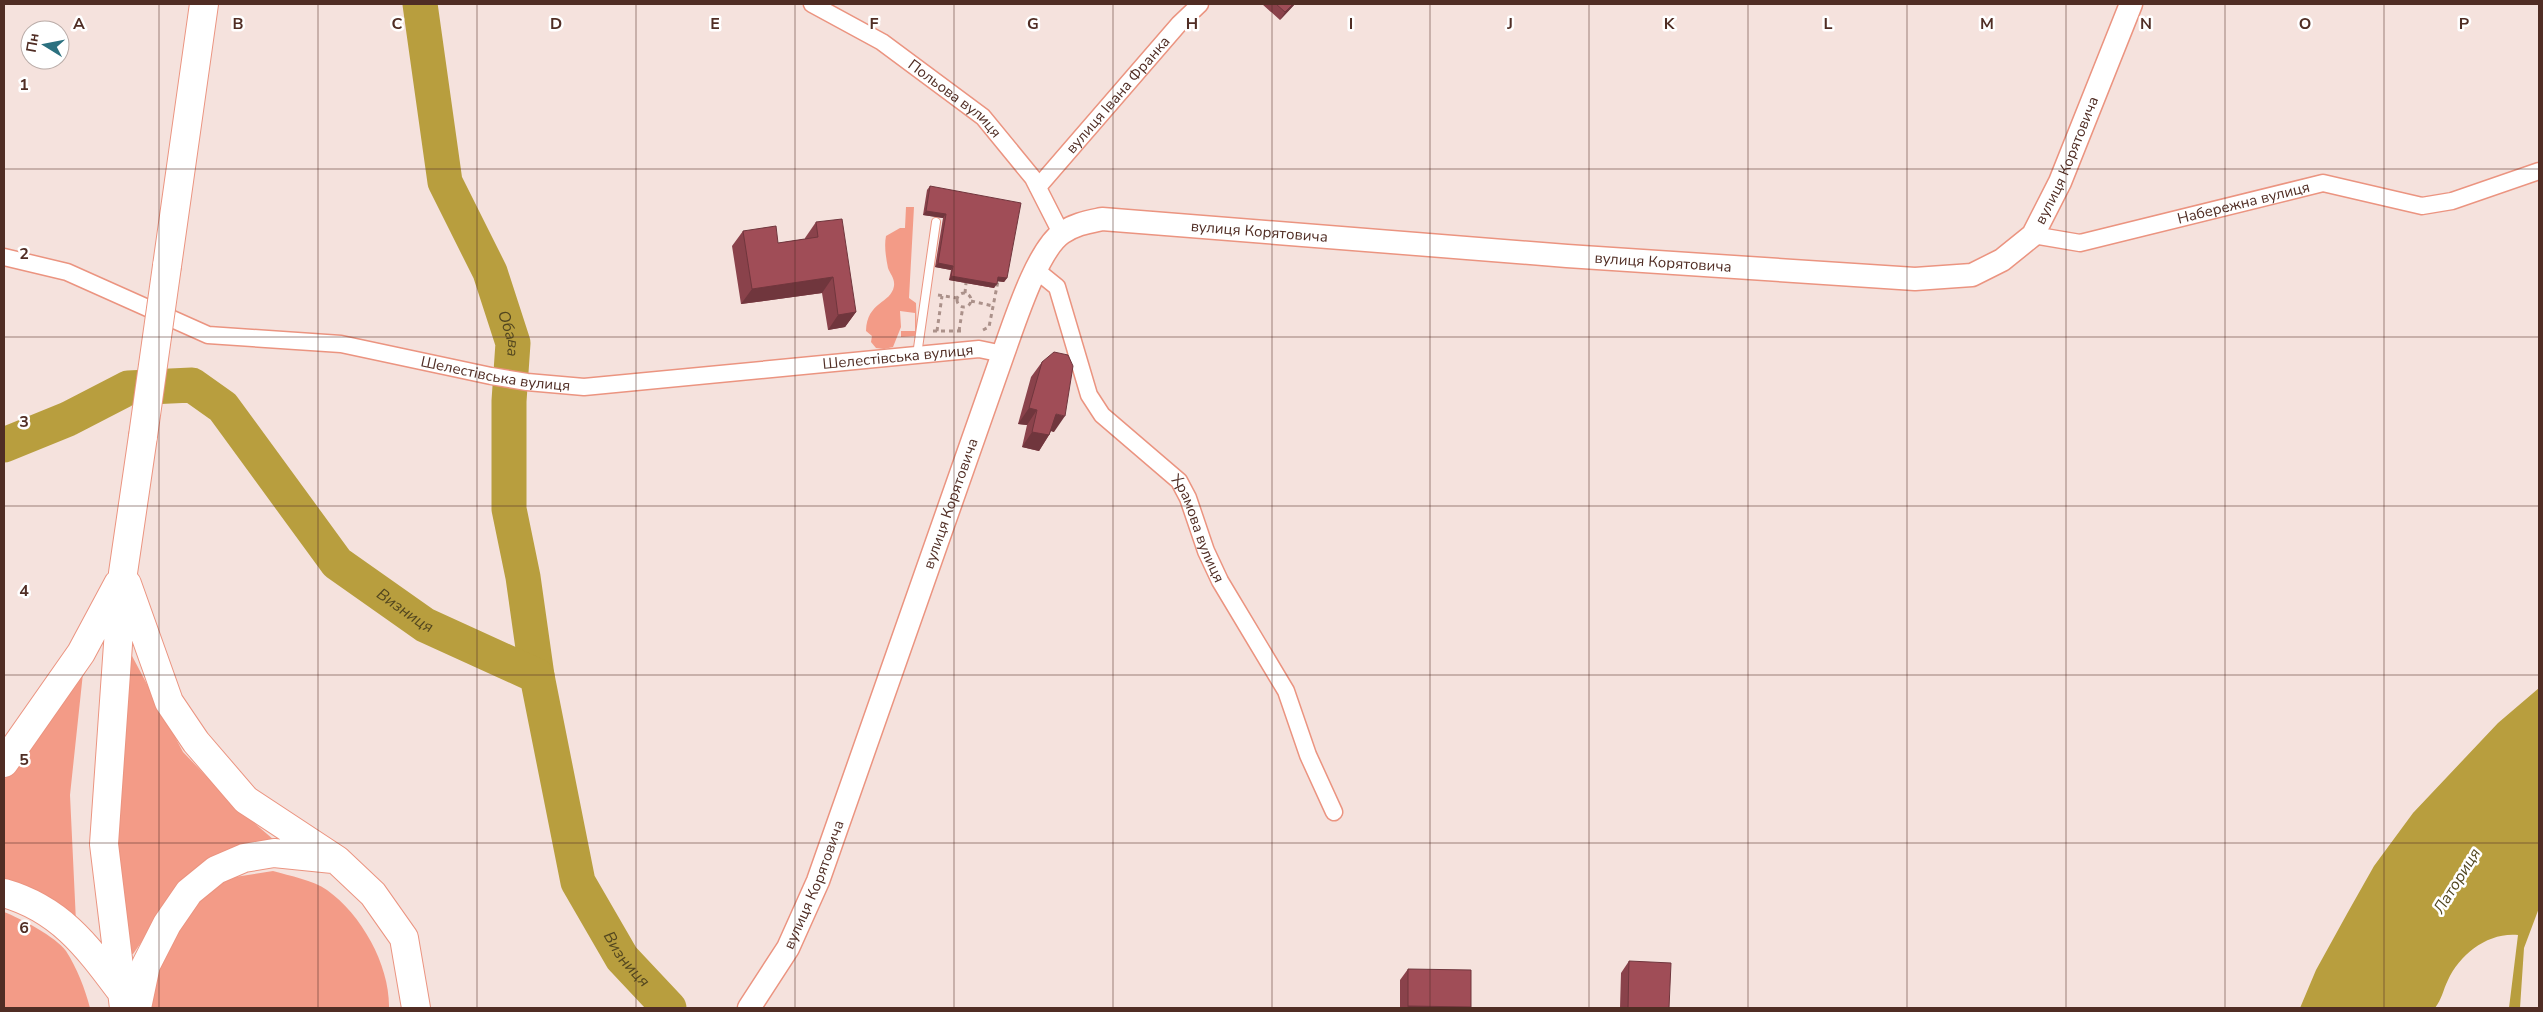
<svg xmlns="http://www.w3.org/2000/svg" width="2543" height="1012" viewBox="0 0 2543 1012" font-family="'Nunito Sans',sans-serif">
<style>
.green{fill:#f39b87}
.water{fill:#b89e3e}
.lines{fill:none;stroke-linecap:round;stroke-linejoin:round}
.river{stroke:#b89e3e;stroke-width:35}
.lane-casing{stroke:#eb9480;stroke-width:10}
.street-casing{stroke:#eb9480;stroke-width:19}
.secondary-casing{stroke:#eb9480;stroke-width:25}
.highway-casing{stroke:#eb9480;stroke-width:30}
.path{stroke:#ab918a;stroke-width:3;stroke-dasharray:4 4;stroke-linecap:butt}
.lane{stroke:#fff;stroke-width:8}
.street{stroke:#fff;stroke-width:16}
.secondary{stroke:#fff;stroke-width:22}
.highway{stroke:#fff;stroke-width:28}
.highway-bridge-casing{stroke:#eb9480;stroke-width:30;stroke-linecap:butt}
.highway-bridge{stroke:#fff;stroke-width:28}
.wall{fill:#8a424b}
.shaded-wall{fill:#70363d}
.building{fill:#a04d57;stroke:#70363d}
.grid{fill:none;stroke:#502d24;stroke-width:1;stroke-opacity:0.55}
.labels{text-anchor:middle;dominant-baseline:central;stroke-width:5;stroke-linejoin:round;paint-order:stroke}
.street-label{font-size:15px;fill:#502d24;stroke:#fff}
.water-label{font-size:16px;font-style:italic;fill:#52461f;stroke:#fff}
.grid-label{font-size:16px;text-anchor:middle;font-weight:bold;fill:#502d24;stroke:#fff;stroke-width:5;stroke-linejoin:round;paint-order:stroke}
</style>
<rect width="100%" height="100%" fill="#f5e2dd"/>
<path class="green" d="M 906,207 L 914,207 L 909,298 L 916,303 L 917,336 L 901,337 L 901,331 L 915,331 L 915,313 L 900,311 L 901,327 L 893,347 L 884,349 L 876,348 L 871,342 L 872,336 L 866,331 C 867,301 891,304 894,286 C 895,278 890,274 888,268 C 886,258 884,246 886,236 L 900,228 L 905,228 Z
M 131,654 L 183,752 L 236,807 L 274,840 L 187,878 L 133,954 L 122,953 L 116,839 Z
M 83,673 L 70,795 L 76,922 L 4,887 L 4,780 Z
M 273,871 C 290,876 313,880 327,890 C 362,915 390,966 389,1008 L 147,1008 L 154,972 L 196,897 L 222,879 Z
M 4,912 C 20,918 56,937 66,951 C 77,968 85,989 90,1008 L 4,1008 Z"/>
<path class="water" d="M 2539,688 L 2539,908 L 2524,948 L 2520,1008 L 2509,1008 L 2518,935 C 2488,932 2460,954 2448,980 C 2443,990 2442,999 2435,1008 L 2300,1008 L 2316,970 L 2348,912 L 2374,866 L 2413,813 L 2498,723 Z"/>
<g class="lines">
<g class="river">
<path id="s1" d="M 420,4 L 445,182 L 490,272 L 513,343 L 509,401 L 509,509 L 523,577 L 537,676"/>
<path id="s2" d="M 4,445 L 68,419 L 128,388 L 192,385 L 223,407 L 337,563 L 425,625 L 537,676 L 578,882 L 622,958 L 669,1008"/>
</g>
<g class="lane-casing">
<path id="lane" d="M 917,355 L 936,222"/>
</g>
<g class="street-casing">
<g id="street">
<path id="s3" d="M 812,4 L 882,42 L 983,117 L 1033,178 L 1061,233"/>
<path id="s4" d="M 1038,187 L 1179,24 L 1200,4"/>
<path id="s5" d="M 2033,235 L 2080,243 L 2323,183 L 2422,206 L 2452,201 L 2539,171"/>
<path id="s6" d="M 4,257 L 67,272 L 208,335 L 341,344 L 491,376 L 527,382 L 584,387 L 979,349 L 1003,354"/>
<path id="s7" d="M 1036,270 L 1057,287 L 1089,395 L 1102,415 L 1179,481 L 1188,498 L 1206,551 L 1220,581 L 1286,691 L 1308,755 L 1334,812"/>
</g>
</g>
<g class="secondary-casing">
<g id="secondary">
<path id="s8" d="M 749,1008 L 788,948 L 818,881 L 1003,354 C 1014,324 1037,250 1062,233 C 1075,224 1088,222 1102,219 L 1567,256 L 1915,279 L 1972,275 L 2002,260 L 2033,235 L 2060,182 L 2131,4"/>
</g>
</g>
<g class="highway-casing">
<path id="highway" d="M 167,266 L 204,4
M 127,584 L 169,702 L 196,742 L 246,800 L 337,860 L 373,894 L 404,938 L 416,1008
M 4,763 L 81,653 L 118,584
M 4,893 C 60,909 87,946 120,990
M 124,1008 L 104,844 L 123,573 L 143,436
M 137,1008 L 146,965 L 167,924 L 189,892 L 216,870 L 244,858 L 274,853 L 333,859"/>
</g>
<path class="path" d="M 965,293 L 966,283
M957 300a7 7 0 1 1 14 0a7 7 0 1 1-14 0Z
M 938,295 L 957,298
M 971,301 L 993,306
M 983,330 L 989,327 L 998,281
M 933,331 L 962,331
M 937,331 L 942,296
M 959,331 L 963,306"/>
<use href="#lane" class="lane"/>
<use href="#street" class="street"/>
<use href="#secondary" class="secondary"/>
<use href="#highway" class="highway"/>
<g class="highway-bridge-casing">
<path id="highway-bridge" d="M 143,436 L 167,266"/>
</g>
<use href="#highway-bridge" class="highway-bridge"/>
</g>
<path class="wall" d="M 1262,4 L 1295,4 L 1280,20 Z
M 930,186 L 1007,278 L 1004,282 L 997,281 L 994,288 L 949,280 L 951,270 L 935,267 L 943,218 L 923,215 L 927,190 Z
M 816,222 L 856,312 L 845,327 L 828,330 L 822,293 L 741,304 L 732,246 L 743,231 L 778,243 L 805,239 L 805,238 Z
M 1042,362 L 1054,432 L 1051,431 L 1049,435 L 1039,451 L 1022,447 L 1027,425 L 1018,424 L 1031,377 Z
M 1629,961 L 1669,1008 L 1620,1008 L 1621,973 Z
M 1408,969 L 1471,1007 L 1470,1008 L 1400,1008 L 1400,980 Z"/>
<path class="shaded-wall" d="M 1293,4 L 1295,4 L 1280,20 L 1285,12 Z
M 926,211 L 946,214 L 943,218 L 923,215 Z
M 938,263 L 953,266 L 951,270 L 935,267 Z
M 951,276 L 997,284 L 994,288 L 949,280 Z
M 833,277 L 822,293 L 741,304 L 752,289 Z
M 998,277 L 1007,278 L 1004,282 L 995,281 Z
M 856,312 L 845,327 L 828,330 L 838,315 Z
M 1029,408 L 1037,410 L 1027,425 L 1018,424 Z
M 1056,414 L 1065,416 L 1054,432 L 1045,429 Z
M 1032,432 L 1049,435 L 1039,451 L 1022,447 Z
M 1408,1006 L 1471,1007 L 1470,1008 L 1406,1008 Z"/>
<path class="building" d="M 1276,4 L 1293,4 L 1285,12 Z
M 930,186 L 1021,203 L 1007,278 L 998,277 L 997,284 L 951,276 L 953,266 L 938,263 L 946,214 L 926,211 Z
M 842,219 L 856,312 L 838,315 L 833,277 L 752,289 L 743,231 L 776,226 L 778,243 L 818,237 L 816,222 Z
M 1054,352 L 1068,355 L 1073,366 L 1065,416 L 1056,414 L 1049,435 L 1032,432 L 1037,410 L 1029,408 L 1042,362 Z
M 1629,961 L 1671,963 L 1669,1008 L 1628,1008 Z
M 1408,969 L 1471,970 L 1471,1007 L 1408,1006 Z"/>
<path class="grid" d="M 159,4 L 159,1008M 318,4 L 318,1008M 477,4 L 477,1008M 636,4 L 636,1008M 795,4 L 795,1008M 954,4 L 954,1008M 1113,4 L 1113,1008M 1272,4 L 1272,1008M 1430,4 L 1430,1008M 1589,4 L 1589,1008M 1748,4 L 1748,1008M 1907,4 L 1907,1008M 2066,4 L 2066,1008M 2225,4 L 2225,1008M 2384,4 L 2384,1008M 4,169 L 2539,169M 4,337 L 2539,337M 4,506 L 2539,506M 4,675 L 2539,675M 4,843 L 2539,843"/>
<g class="labels">
<g class="street-label">
<text stroke="none"><textPath href="#s4" startOffset="122">вулиця Івана Франка</textPath></text>
<text stroke="none"><textPath href="#s3" startOffset="172">Польова вулиця</textPath></text>
<text stroke="none"><textPath href="#s8" startOffset="1910">вулиця Корятовича</textPath></text>
<text stroke="none"><textPath href="#s5" startOffset="216">Набережна вулиця</textPath></text>
<text stroke="none"><textPath href="#s8" startOffset="1040">вулиця Корятовича</textPath></text>
<text stroke="none"><textPath href="#s8" startOffset="1445">вулиця Корятовича</textPath></text>
<text stroke="none"><textPath href="#s6" startOffset="915">Шелестівська вулиця</textPath></text>
<text stroke="none"><textPath href="#s6" startOffset="510">Шелестівська вулиця</textPath></text>
<text stroke="none"><textPath href="#s8" startOffset="545">вулиця Корятовича</textPath></text>
<text stroke="none"><textPath href="#s7" startOffset="316">Храмова вулиця</textPath></text>
<text stroke="none"><textPath href="#s8" startOffset="140">вулиця Корятовича</textPath></text>
</g>
<g class="water-label">
<text stroke="none"><textPath href="#s1" startOffset="345">Обава</textPath></text>
<text stroke="none"><textPath href="#s2" startOffset="515">Визниця</textPath></text>
<text transform="translate(2457 881) rotate(-58)">Латориця</text>
<text stroke="none"><textPath href="#s2" startOffset="964">Визниця</textPath></text>
</g>
</g>
<g class="grid-label">
<text x="79" y="29">A</text>
<text x="238" y="29">B</text>
<text x="397" y="29">C</text>
<text x="556" y="29">D</text>
<text x="715" y="29">E</text>
<text x="874" y="29">F</text>
<text x="1033" y="29">G</text>
<text x="1192" y="29">H</text>
<text x="1351" y="29">I</text>
<text x="1510" y="29">J</text>
<text x="1669" y="29">K</text>
<text x="1828" y="29">L</text>
<text x="1987" y="29">M</text>
<text x="2146" y="29">N</text>
<text x="2305" y="29">O</text>
<text x="2464" y="29">P</text>
<text x="24" y="90">1</text>
<text x="24" y="259">2</text>
<text x="24" y="427">3</text>
<text x="24" y="596">4</text>
<text x="24" y="765">5</text>
<text x="24" y="933">6</text>
</g>
<rect width="2543" height="1012" fill="none" stroke="#502d24" stroke-width="10"/>
<g transform="translate(45 45) rotate(280)"><circle r="24" fill="#ffffff" stroke="#b9aba7"/>
<path d="M0-4L9 19L0 12L-9 19Z" fill="#2b707f"/>
<text y="-8" font-size="14" font-weight="bold" text-anchor="middle" fill="#502d24">Пн</text>
</g>
</svg>
